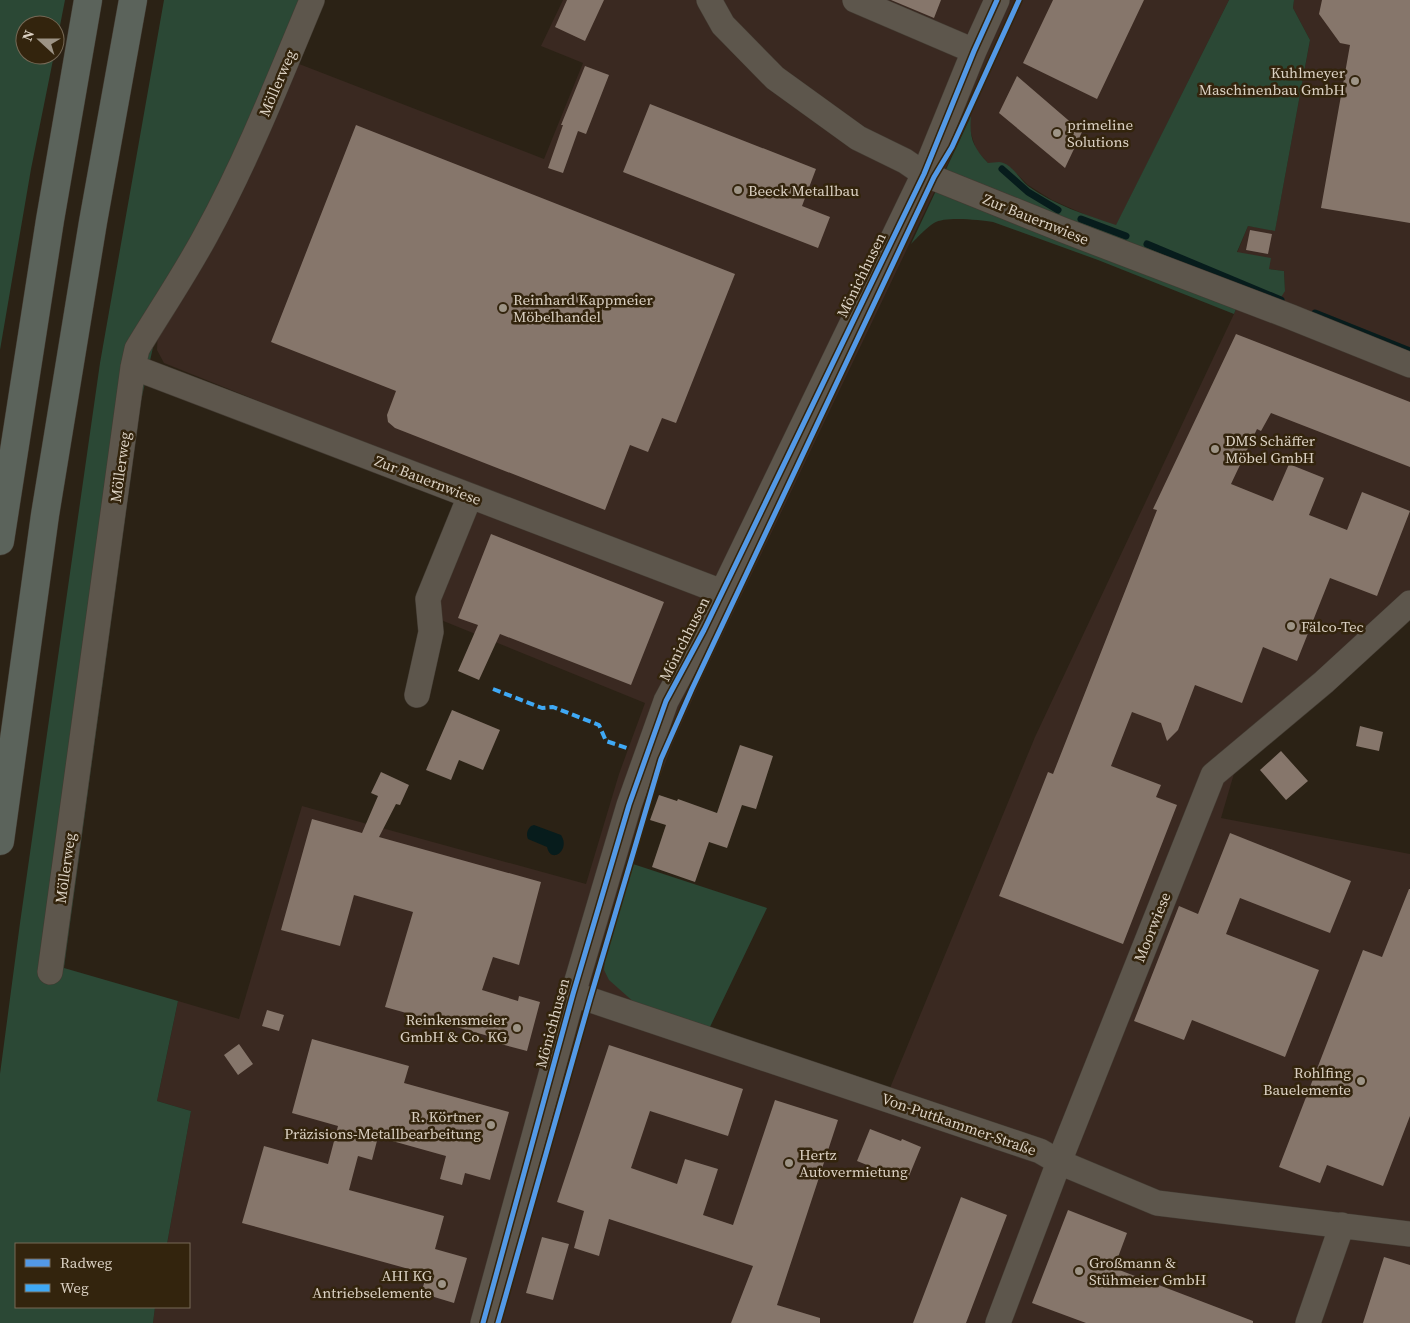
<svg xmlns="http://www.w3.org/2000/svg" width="1410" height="1323" viewBox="0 0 1410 1323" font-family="'Source Serif 4',serif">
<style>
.industrial{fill:#3a2921}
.green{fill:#2b4835}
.water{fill:#071c1c}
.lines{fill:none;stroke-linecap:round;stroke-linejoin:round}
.stream{stroke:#071c1c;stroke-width:7}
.building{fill:#86766b}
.minor-casing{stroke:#433b32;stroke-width:26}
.highway-casing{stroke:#433b32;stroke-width:29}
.minor{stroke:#5d564c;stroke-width:25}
.highway{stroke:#5b635b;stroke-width:28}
.quiet{stroke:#3fa9f5;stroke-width:4;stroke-dasharray:8 4;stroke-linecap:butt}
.cycleway-casing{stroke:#33240d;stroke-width:8}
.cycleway{stroke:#5399e6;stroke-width:5}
.poi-dot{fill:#9d9486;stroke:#33240d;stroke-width:2}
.labels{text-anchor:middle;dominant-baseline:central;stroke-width:5;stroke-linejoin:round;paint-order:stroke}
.poi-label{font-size:15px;fill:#dbd1c3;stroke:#33240d;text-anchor:start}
.street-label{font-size:15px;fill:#dbd1c3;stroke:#33240d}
</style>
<rect width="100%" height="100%" fill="#2b2215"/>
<path class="industrial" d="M 563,0 L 1229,0 L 1116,226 L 1086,215 L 1052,200 L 1028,185 L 1011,168 L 988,163 L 976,150 L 970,130 L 970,117 L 701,680 L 672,745 L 654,792 L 605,958 L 636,1004 L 890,1088 L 1035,737 L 1234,314 L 1242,293 L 1285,291 L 1284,271 L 1269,269 L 1237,253 L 1248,226 L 1275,230 L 1310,40 L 1293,8 L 1294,0 L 1410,0 L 1410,616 L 1235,770 L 1221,818 L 1410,854 L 1410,1323 L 153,1323 L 155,1307 L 189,1307 L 189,1244 L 167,1244 L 191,1111 L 157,1101 L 178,1001 L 239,1019 L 302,806 L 586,884 L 619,774 L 645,703 L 436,618 L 436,605 L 480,490 L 164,363 L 157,350 L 158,325 L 294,62 L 544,159 L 583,63 L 541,46 Z"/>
<path class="green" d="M 0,0 L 65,0 L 55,51 L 55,25 L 25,25 L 25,55 L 54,55 L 31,169 L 0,350 Z
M 164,0 L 320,0 L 158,325 L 141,401 L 64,968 L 178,1001 L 157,1101 L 191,1111 L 167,1244 L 16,1244 L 16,1307 L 155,1307 L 153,1323 L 0,1323 L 0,1074 L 20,923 L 100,363 Z
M 1229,0 L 1294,0 L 1293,8 L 1310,40 L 1275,231 L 1248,226 L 1237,252 L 1271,258 L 1269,269 L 1284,271 L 1285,291 L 1278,302 L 1242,293 L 1234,314 L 1098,260 L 993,222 C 980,220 945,216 934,223 C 926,228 918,237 911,244 L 971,116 C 969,138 973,147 988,163 C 991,163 996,162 999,162 C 1012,163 1019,179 1028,186 C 1054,205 1086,215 1116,225 Z
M 633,864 L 767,908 L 709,1029 L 636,1004 L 609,980 L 604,970 L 605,958 Z"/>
<path class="water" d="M 534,825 L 561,835 C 571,850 551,865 547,847 L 528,839 C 526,834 527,830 531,826 Z"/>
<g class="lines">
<path class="stream" d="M 1002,169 L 1028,192 L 1058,210
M 1081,219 L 1126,236
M 1147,244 L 1281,300
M 1315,313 L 1410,351"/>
</g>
<path class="building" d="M 567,0 L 604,0 L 585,41 L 555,27 Z
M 891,0 L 941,0 L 934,18 Z
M 1053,0 L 1144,0 L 1097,99 L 1023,63 Z
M 1322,0 L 1410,0 L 1410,223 L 1321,208 L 1350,45 L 1340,43 L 1319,14 Z
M 585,66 L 609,75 L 586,134 L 578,131 L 563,173 L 548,168 L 563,125 L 561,125 Z
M 1017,76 L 1082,132 L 1065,168 L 999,113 Z
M 650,104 L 816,169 L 802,206 L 830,217 L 818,248 L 623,172 Z
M 356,125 L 735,274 L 676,423 L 662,418 L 648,452 L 630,445 L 605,510 L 395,428 L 388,422 L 387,415 L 396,391 L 271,342 Z
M 1250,230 L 1272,234 L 1268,254 L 1246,250 Z
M 1236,334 L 1410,402 L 1410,467 L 1271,413 L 1261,431 L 1257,429 L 1231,484 L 1273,501 L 1289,464 L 1324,478 L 1309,515 L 1347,530 L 1362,492 L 1410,511 L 1377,596 L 1330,578 L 1297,661 L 1263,647 L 1242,703 L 1195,685 L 1178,730 L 1167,741 L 1161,723 L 1132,712 L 1111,766 L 1161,785 L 1156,797 L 1177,805 L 1123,944 L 999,896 L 1048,772 L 1053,774 L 1157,510 L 1153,509 Z
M 491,534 L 664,602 L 631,685 L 500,634 L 479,680 L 458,671 L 478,625 L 458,618 Z
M 452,710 L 500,730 L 483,770 L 459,760 L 451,780 L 426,770 Z
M 1360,726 L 1383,732 L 1379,751 L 1356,746 Z
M 740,745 L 773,756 L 756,809 L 742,805 L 727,848 L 709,842 L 695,882 L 652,867 L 666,825 L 650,820 L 659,795 L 677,801 L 678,799 L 717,813 Z
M 1281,751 L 1308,781 L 1286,800 L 1260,770 Z
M 381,772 L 409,785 L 400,805 L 396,804 L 379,837 L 541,882 L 519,965 L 493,957 L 482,990 L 518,1001 L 519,996 L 540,1002 L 527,1051 L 501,1044 L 499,1039 L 385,1007 L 413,912 L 354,895 L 340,946 L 281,930 L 312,819 L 362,833 L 378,796 L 371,793 Z
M 1230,833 L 1351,881 L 1330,933 L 1240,898 L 1226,934 L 1319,970 L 1285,1057 L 1192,1020 L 1184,1040 L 1134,1021 L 1179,906 L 1198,914 Z
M 1409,889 L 1410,889 L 1410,1116 L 1383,1186 L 1327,1165 L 1320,1183 L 1279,1167 L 1363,950 L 1382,957 Z
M 267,1010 L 284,1015 L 279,1031 L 262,1026 Z
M 312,1039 L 409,1066 L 404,1083 L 509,1112 L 490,1180 L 465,1173 L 462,1185 L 440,1179 L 446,1156 L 378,1137 L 372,1160 L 358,1156 L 349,1190 L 444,1216 L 435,1249 L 467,1258 L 454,1303 L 421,1293 L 427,1274 L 242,1223 L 264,1146 L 328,1164 L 338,1126 L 292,1113 Z
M 239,1044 L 253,1064 L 238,1075 L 224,1055 Z
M 609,1045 L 743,1089 L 728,1136 L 650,1111 L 631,1168 L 677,1184 L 685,1159 L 718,1169 L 703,1215 L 733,1225 L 775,1100 L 838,1120 L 777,1305 L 820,1318 L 820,1323 L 731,1323 L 753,1266 L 609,1219 L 599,1256 L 574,1248 L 584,1211 L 557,1202 Z
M 870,1129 L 901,1141 L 902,1139 L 921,1147 L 907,1181 L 857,1161 Z
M 961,1197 L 1007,1215 L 966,1323 L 913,1323 Z
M 1068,1210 L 1127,1233 L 1114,1268 L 1253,1321 L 1253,1323 L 1086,1323 L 1032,1303 Z
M 542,1237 L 569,1244 L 553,1300 L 526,1293 Z
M 1384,1257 L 1410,1265 L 1410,1323 L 1363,1323 Z"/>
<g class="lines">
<g class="minor-casing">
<path id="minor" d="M 709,0 L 723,25 L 775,78 L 858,138 L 905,161 L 924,174 L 1063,230 L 1291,317 L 1410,365
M 855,0 L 974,51
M 133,367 L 722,592
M 417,695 L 431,632 L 428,599 L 470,496
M 50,972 L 133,367 L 137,349 C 160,311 185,274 206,235 C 247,160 279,79 312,0
M 573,994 L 1040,1151 L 1059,1162 L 1157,1203 L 1410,1234
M 483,1323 L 573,994 L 629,805 L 666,701 L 704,630 L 924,174 L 974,51 L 997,0
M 998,1323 L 1059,1162 L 1213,775 L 1324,682 L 1410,603
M 1308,1323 L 1342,1225"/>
</g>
<g class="highway-casing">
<path id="highway" d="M 0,541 L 50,220 L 88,0
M 0,841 L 45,515 L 93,222 L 133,0"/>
</g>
<use href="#minor" class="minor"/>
<use href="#highway" class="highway"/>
<path class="quiet" d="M 493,689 L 542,708 L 553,707 L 599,725 L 606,741 L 630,749"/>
<g class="cycleway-casing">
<path id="cycleway" d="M 483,1323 L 573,994 L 629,805 L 666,701 L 704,630 L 924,174 L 974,51 L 997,0
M 498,1323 L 590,999 L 661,759 L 692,689 L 934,177 L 952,147 L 1019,0"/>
</g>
<use href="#cycleway" class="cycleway"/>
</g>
<g class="poi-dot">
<circle cx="1355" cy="81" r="5"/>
<circle cx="1057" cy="133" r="5"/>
<circle cx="738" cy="190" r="5"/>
<circle cx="503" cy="308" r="5"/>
<circle cx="1215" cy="449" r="5"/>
<circle cx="1291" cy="626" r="5"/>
<circle cx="517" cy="1028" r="5"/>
<circle cx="1361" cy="1081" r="5"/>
<circle cx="491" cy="1125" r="5"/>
<circle cx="789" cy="1163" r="5"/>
<circle cx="1079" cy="1271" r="5"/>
<circle cx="442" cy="1284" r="5"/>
</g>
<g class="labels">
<g class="poi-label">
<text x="1345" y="72" text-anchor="end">Kuhlmeyer<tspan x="1345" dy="17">Maschinenbau GmbH</tspan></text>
<text x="1067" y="124">primeline<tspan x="1067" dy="17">Solutions</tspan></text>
<text x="748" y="190">Beeck Metallbau</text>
<text x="513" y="299">Reinhard Kappmeier<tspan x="513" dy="17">Möbelhandel</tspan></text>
<text x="1225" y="440">DMS Schäffer<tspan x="1225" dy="17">Möbel GmbH</tspan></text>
<text x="1301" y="626">Fälco-Tec</text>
<text x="507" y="1019" text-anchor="end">Reinkensmeier<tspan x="507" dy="17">GmbH &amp; Co. KG</tspan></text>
<text x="1351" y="1072" text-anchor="end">Rohlfing<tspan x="1351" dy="17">Bauelemente</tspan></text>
<text x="481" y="1116" text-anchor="end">R. Körtner<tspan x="481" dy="17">Präzisions-Metallbearbeitung</tspan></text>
<text x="799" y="1154">Hertz<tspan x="799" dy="17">Autovermietung</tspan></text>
<text x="1089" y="1262">Großmann &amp;<tspan x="1089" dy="17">Stühmeier GmbH</tspan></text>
<text x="432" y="1275" text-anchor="end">AHI KG<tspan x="432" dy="17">Antriebselemente</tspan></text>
</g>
<g class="street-label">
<text transform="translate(277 83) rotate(-67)">Möllerweg</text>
<text transform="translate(1036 219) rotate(22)">Zur Bauernwiese</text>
<text transform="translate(861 275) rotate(-64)">Mönichhusen</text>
<text transform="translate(120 467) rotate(-82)">Möllerweg</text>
<text transform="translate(428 480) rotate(21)">Zur Bauernwiese</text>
<text transform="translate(684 639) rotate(-63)">Mönichhusen</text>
<text transform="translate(65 868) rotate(-82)">Möllerweg</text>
<text transform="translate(1152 927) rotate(-68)">Moorwiese</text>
<text transform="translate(552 1023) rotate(-75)">Mönichhusen</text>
<text transform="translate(959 1124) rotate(19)">Von-Puttkammer-Straße</text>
</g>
</g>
<rect x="15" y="1243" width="175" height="65" fill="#33240d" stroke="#766956"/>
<rect x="25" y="1259" width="25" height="8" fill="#5399e6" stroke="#766956"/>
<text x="60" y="1268" font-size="15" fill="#dbd1c3">Radweg</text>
<rect x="25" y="1284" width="25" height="8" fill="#3fa9f5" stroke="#766956"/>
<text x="60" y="1293" font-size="15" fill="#dbd1c3">Weg</text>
<g transform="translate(40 40) rotate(291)"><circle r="24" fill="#33240d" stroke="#766956"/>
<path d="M0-4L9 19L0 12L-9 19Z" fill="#9d9486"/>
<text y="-8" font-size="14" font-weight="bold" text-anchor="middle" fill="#dbd1c3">N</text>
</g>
</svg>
